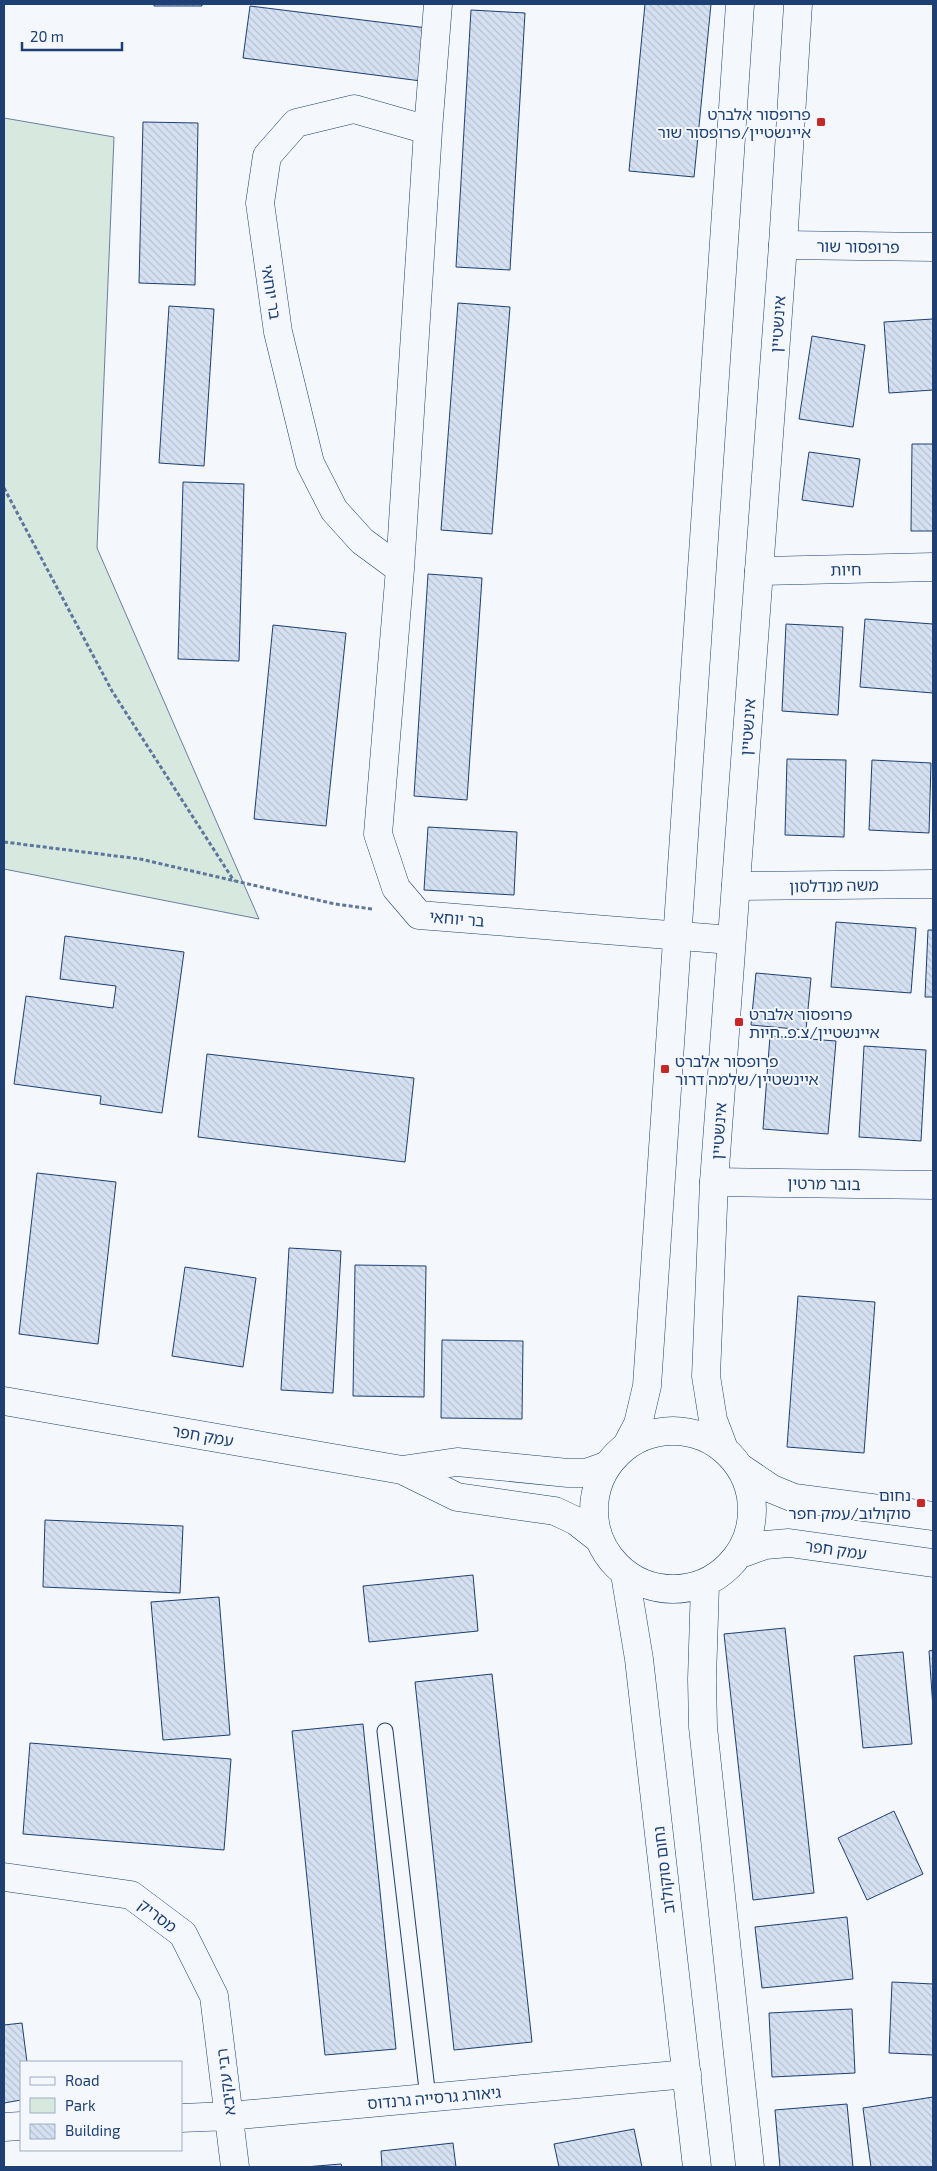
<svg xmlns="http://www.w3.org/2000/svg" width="937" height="2171" viewBox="0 0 937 2171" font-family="'Exo 2','Noto Sans Hebrew',sans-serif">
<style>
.green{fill:#d7e8df;stroke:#687fa3}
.building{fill:url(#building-back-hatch);stroke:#1d3f73}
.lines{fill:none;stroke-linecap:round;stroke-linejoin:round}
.service-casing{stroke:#1d3f73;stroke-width:17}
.minor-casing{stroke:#1d3f73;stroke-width:29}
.secondary-casing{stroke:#1d3f73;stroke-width:29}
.path{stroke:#5e769c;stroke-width:3;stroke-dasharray:4 2.5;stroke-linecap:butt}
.service{stroke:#f4f7fb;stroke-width:15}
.minor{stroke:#f4f7fb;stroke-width:28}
.secondary{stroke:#f4f7fb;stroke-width:28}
.poi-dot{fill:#c62828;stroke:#f4f7fb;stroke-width:2}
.labels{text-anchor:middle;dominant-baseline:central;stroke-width:4;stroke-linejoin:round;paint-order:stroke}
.poi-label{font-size:16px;fill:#1d3f73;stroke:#f4f7fb;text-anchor:end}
.street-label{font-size:16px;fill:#1d3f73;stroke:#f4f7fb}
</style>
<defs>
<pattern id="building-back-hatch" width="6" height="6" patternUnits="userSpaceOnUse" patternTransform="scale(1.25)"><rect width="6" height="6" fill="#d5e0f0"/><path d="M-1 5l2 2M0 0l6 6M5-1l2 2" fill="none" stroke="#b6c1d1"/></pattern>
</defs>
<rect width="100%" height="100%" fill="#f4f7fb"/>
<path class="green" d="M 4,118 L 114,137 L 97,548 L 259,919 L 4,869 Z"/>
<path class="building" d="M 154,4 L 202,4 L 202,6 L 154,6 Z
M 645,4 L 711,4 L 694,177 L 629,171 Z
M 250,6 L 427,28 L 421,81 L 243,58 Z
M 471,10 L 525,13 L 510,270 L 456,267 Z
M 143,122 L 198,123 L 195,285 L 139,283 Z
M 458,303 L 510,307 L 492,534 L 441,530 Z
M 169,306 L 214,309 L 204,466 L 159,463 Z
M 933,319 L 933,390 L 889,393 L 884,322 Z
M 812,336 L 865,345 L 853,427 L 799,419 Z
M 912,444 L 933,444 L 933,531 L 911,531 Z
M 809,452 L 860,459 L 853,507 L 802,500 Z
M 183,482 L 244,484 L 239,661 L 178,659 Z
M 428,574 L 482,578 L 467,800 L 414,796 Z
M 865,619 L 933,624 L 933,693 L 860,687 Z
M 786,624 L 843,627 L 838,715 L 782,711 Z
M 273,625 L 346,633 L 326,826 L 254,819 Z
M 787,759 L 846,760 L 844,837 L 785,835 Z
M 872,760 L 931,763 L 929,833 L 869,830 Z
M 428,827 L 517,832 L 514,895 L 424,890 Z
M 836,922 L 916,928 L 911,993 L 831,987 Z
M 928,930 L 933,930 L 933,997 L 925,997 Z
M 65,936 L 184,952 L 162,1113 L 100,1104 L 101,1096 L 14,1084 L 26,996 L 113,1008 L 116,986 L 60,979 Z
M 756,973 L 811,978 L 806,1030 L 751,1025 Z
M 770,1036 L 836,1041 L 828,1134 L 763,1129 Z
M 864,1046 L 926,1050 L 921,1141 L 859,1137 Z
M 207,1054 L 414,1078 L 405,1162 L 198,1137 Z
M 37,1173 L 116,1182 L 98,1344 L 19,1334 Z
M 289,1248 L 341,1251 L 333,1393 L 281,1390 Z
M 355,1265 L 426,1266 L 424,1397 L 353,1396 Z
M 185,1267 L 256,1278 L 243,1367 L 172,1356 Z
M 798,1296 L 875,1302 L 864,1453 L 787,1447 Z
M 442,1340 L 523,1341 L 522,1419 L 441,1418 Z
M 45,1520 L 183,1526 L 180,1593 L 43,1587 Z
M 473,1575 L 478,1631 L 369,1642 L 363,1586 Z
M 219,1597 L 230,1735 L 163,1740 L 151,1602 Z
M 785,1628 L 814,1893 L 753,1900 L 724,1634 Z
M 933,1650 L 933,1708 L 929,1651 Z
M 903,1652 L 912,1744 L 863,1748 L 854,1656 Z
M 492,1674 L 532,2042 L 454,2050 L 415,1682 Z
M 363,1724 L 396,2049 L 325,2055 L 292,1731 Z
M 30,1743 L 231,1759 L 224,1850 L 23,1834 Z
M 894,1811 L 923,1874 L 867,1900 L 838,1838 Z
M 847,1917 L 853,1979 L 762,1988 L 755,1927 Z
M 892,1982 L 933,1984 L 933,2055 L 889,2053 Z
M 852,2009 L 855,2073 L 772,2077 L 769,2013 Z
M 22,2023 L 27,2062 L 21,2062 L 21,2100 L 4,2103 L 4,2025 Z
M 933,2097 L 933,2167 L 871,2167 L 863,2108 Z
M 847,2104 L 853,2167 L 780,2167 L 775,2110 Z
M 634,2129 L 642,2167 L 559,2167 L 554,2144 Z
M 453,2143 L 456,2167 L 382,2167 L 381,2151 Z
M 341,2164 L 342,2167 L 305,2167 Z"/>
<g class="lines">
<g class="service-casing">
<path id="service" d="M 385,1731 L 428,2098"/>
</g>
<g class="minor-casing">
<path id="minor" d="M 438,4 L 428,130 L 400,569 L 378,834 L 396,888 L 419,915 L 731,940
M 783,245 L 933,247
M 400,569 L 362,541 L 334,510 L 310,463 L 278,332 L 260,203 L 267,156 L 296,123 L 354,109 L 428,130
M 759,571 L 933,567
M 736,886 L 933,884
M 714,1182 L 933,1185
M 4,1401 L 402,1470 L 457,1497 L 555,1511 L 576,1521 L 599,1539
M 402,1470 L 457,1462 L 568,1473 L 586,1473 L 606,1466
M 4,1877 L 131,1895 L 183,1934 L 214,1996 L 235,2167
M 181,2118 L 229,2116 L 687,2074
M 4,2127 L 21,2126"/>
</g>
<g class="secondary-casing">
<path id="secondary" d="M594 1510a79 79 0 1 1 158 0a79 79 0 1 1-158 0Z
M 627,1445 L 638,1424 L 647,1386 L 740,4
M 724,1449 L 713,1420 L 706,1376 L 714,1182 L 783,245 L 798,4
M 741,1468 L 772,1489 L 794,1498 L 933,1516
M 740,1554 L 765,1545 L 789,1543 L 933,1563
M 625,1574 L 639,1659 L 697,2167
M 705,1584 L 702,1679 L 703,1727 L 750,2167"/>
</g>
<path class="path" d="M 4,488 L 112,691 L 234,881
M 4,842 L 140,859 L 335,904 L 372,909"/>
<use href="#service" class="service"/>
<use href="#minor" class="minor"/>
<use href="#secondary" class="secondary"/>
</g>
<g class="poi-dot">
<rect x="816" y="117" width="10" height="10" rx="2.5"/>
<rect x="734" y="1017" width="10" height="10" rx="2.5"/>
<rect x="660" y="1064" width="10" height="10" rx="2.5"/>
<rect x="916" y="1498" width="10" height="10" rx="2.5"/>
</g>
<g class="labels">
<g class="poi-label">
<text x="811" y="113">פרופסור אלברט<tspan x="811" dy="18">איינשטיין/פרופסור שור</tspan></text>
<text x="749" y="1013" text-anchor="start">פרופסור אלברט<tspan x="749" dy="18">איינשטיין/צ.פ. חיות</tspan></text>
<text x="675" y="1060" text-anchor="start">פרופסור אלברט<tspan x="675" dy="18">איינשטיין/שלמה דרור</tspan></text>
<text x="911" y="1494">נחום<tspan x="911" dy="18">סוקולוב/עמק חפר</tspan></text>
</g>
<g class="street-label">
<text transform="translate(858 246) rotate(1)">פרופסור שור</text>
<text transform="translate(272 292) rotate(81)">בר יוחאי</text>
<text transform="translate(777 324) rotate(-86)">אינשטיין</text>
<text transform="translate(846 569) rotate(-1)">חיות</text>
<text transform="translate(747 727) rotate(-86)">אינשטיין</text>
<text transform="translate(834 885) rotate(-1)">משה מנדלסון</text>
<text transform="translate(457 918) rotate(5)">בר יוחאי</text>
<text transform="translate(718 1131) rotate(-86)">אינשטיין</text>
<text transform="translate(824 1183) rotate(1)">בובר מרטין</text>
<text transform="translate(203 1435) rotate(10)">עמק חפר</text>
<text transform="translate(836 1549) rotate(8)">עמק חפר</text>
<text transform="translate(663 1870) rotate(-97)">נחום סוקולוב</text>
<text transform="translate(158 1915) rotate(37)">מסריק</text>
<text transform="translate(225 2082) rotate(-97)">רבי עקיבא</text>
<text transform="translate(434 2097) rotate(-5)">גיאורג גרסייה גרנדוס</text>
</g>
</g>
<rect width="937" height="2171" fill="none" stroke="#1d3f73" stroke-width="10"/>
<rect x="20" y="2061" width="162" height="90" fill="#f4f7fb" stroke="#9eadc5"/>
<rect x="30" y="2077" width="25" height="8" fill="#f4f7fb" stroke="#9eadc5"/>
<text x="65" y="2086" font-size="15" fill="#1d3f73">Road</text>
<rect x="30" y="2098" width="25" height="15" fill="#d7e8df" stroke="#9eadc5"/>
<text x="65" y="2111" font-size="15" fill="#1d3f73">Park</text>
<rect x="30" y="2124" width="25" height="15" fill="url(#building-back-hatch)" stroke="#9eadc5"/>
<text x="65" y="2136" font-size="15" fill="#1d3f73">Building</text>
<path d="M22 42v8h100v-8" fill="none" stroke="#1d3f73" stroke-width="2.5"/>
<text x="30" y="42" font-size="15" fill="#1d3f73" stroke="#f4f7fb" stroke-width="4" paint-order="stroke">20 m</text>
</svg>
